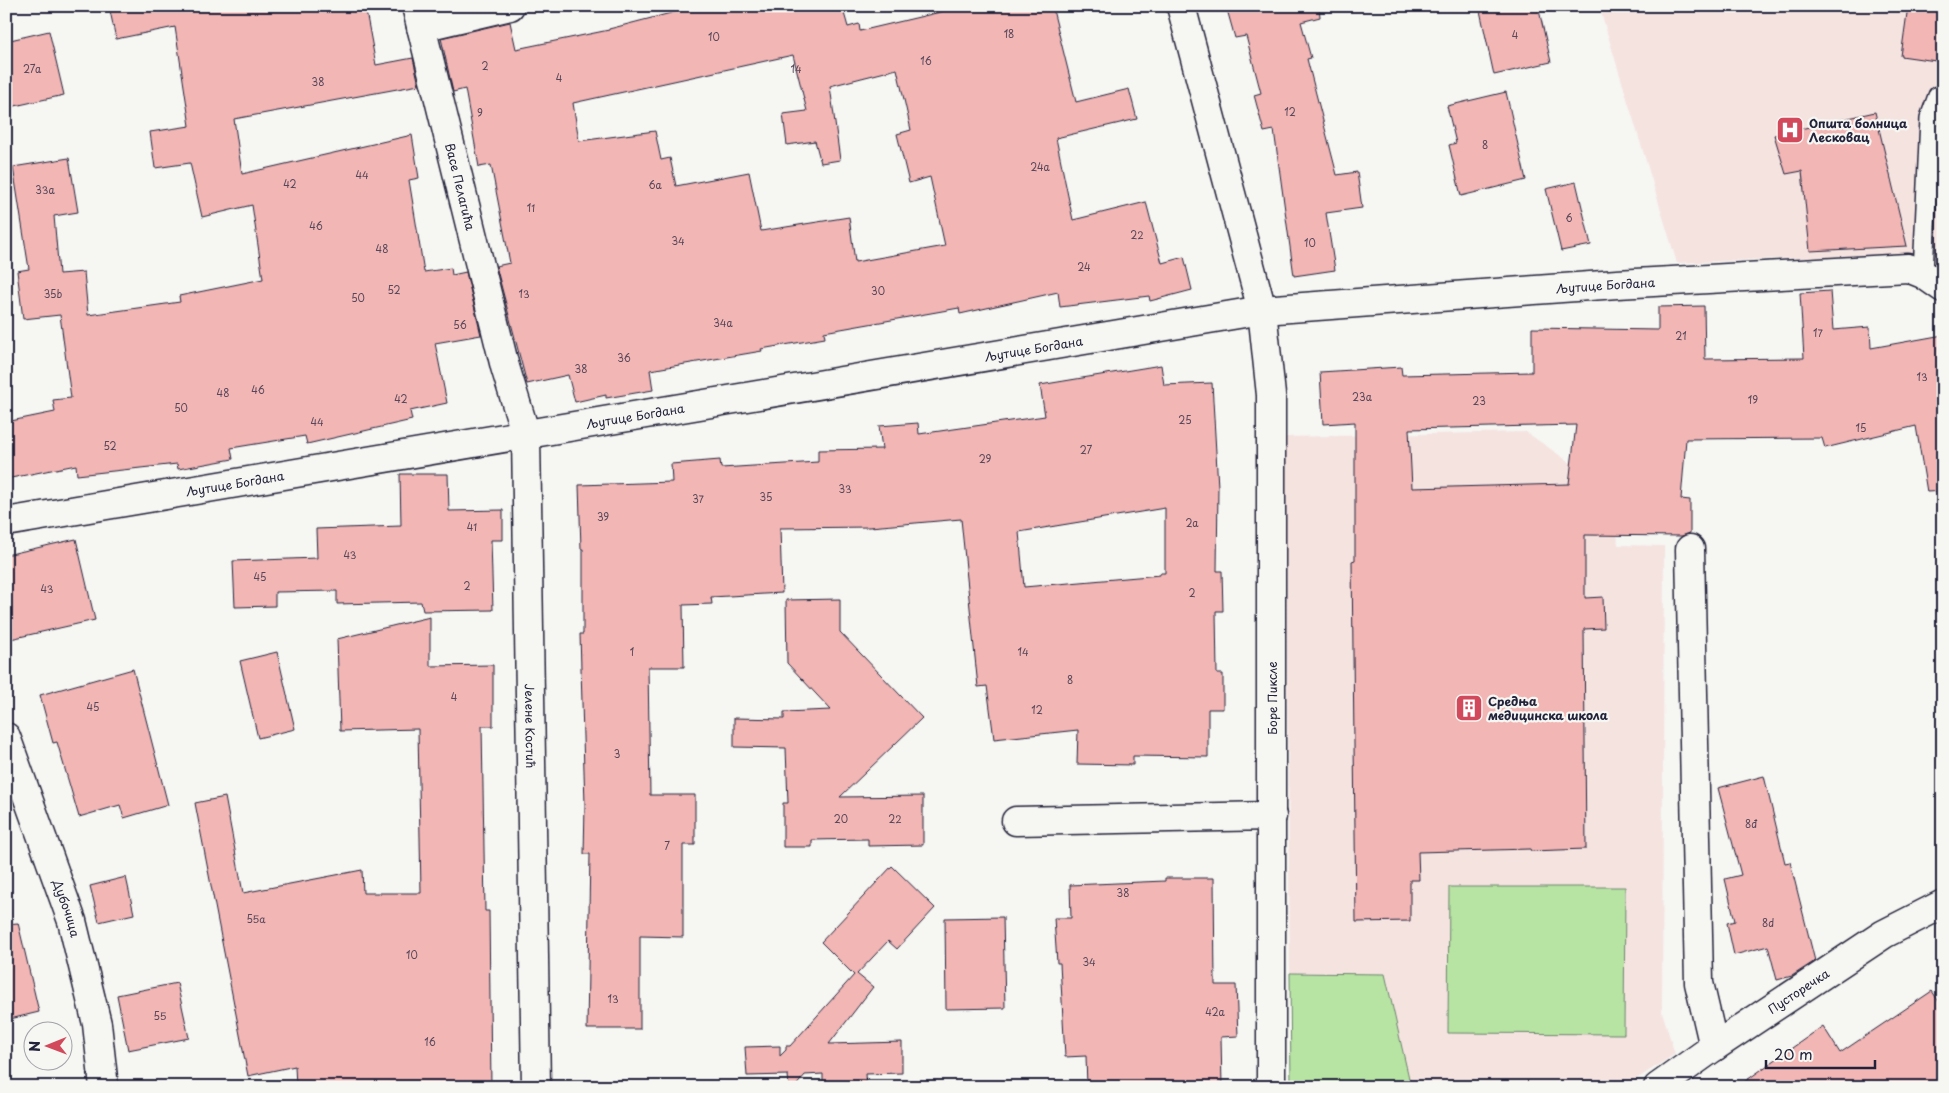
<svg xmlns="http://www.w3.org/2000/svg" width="1949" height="1093" viewBox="0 0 1949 1093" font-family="'Playpen Sans',sans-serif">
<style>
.built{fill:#f5e3e0}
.green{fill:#b7e4a2;stroke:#6c836e}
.building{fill:#f2b6b5;stroke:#22223b;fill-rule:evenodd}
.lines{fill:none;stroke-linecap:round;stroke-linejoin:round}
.lane-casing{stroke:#22223b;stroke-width:22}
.street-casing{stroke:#22223b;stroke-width:31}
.secondary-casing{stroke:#22223b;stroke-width:31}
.lane{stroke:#f6f6f2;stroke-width:19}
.street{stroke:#f6f6f2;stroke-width:28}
.secondary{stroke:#f6f6f2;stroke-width:28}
.labels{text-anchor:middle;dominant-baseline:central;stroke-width:4.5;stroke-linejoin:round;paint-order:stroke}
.number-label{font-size:10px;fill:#56475a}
.poi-label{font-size:12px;font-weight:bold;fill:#22223b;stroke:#f6f6f2;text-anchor:start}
.street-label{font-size:12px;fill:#22223b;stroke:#f6f6f2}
</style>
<rect width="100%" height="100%" fill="#f6f6f2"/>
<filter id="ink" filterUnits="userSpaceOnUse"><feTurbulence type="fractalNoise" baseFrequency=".02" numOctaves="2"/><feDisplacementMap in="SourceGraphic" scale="10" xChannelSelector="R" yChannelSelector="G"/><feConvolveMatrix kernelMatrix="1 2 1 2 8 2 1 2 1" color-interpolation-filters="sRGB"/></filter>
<g filter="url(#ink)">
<path class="built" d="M 1599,6 L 1943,6 L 1943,295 L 1901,254 L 1677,263 Z
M 1526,432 L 1614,493 L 1618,545 L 1664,546 L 1662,1012 L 1675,1054 L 1624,1087 L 1411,1087 L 1385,974 L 1290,973 L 1285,437 Z"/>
<path class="green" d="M 1449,887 L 1625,887 L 1624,1034 L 1448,1033 Z
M 1290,973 L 1385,974 L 1411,1087 L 1291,1087 Z"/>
<path class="building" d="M 109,6 L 365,6 L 376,65 L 413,58 L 419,85 L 234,119 L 242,174 L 412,135 L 419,178 L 409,180 L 424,272 L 451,268 L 452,275 L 466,272 L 481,335 L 435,343 L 447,403 L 410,411 L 412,420 L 307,444 L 305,436 L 231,448 L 233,459 L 178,469 L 177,464 L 77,475 L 76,465 L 6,479 L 6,422 L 55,412 L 53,400 L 71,398 L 60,315 L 23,319 L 17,271 L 29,269 L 13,167 L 69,158 L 78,212 L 54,216 L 59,274 L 84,272 L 88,315 L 180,302 L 179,296 L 263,279 L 252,205 L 202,217 L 190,163 L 155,168 L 150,132 L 190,126 L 175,27 L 116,39 Z
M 698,6 L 842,6 L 848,27 L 859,24 L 860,31 L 966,6 L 1052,6 L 1076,102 L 1129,89 L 1137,119 L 1056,138 L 1073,220 L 1146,202 L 1162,263 L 1184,257 L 1192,290 L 1150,301 L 1149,296 L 1060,307 L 1058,292 L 960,314 L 959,308 L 824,332 L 825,338 L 761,349 L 762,351 L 650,370 L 653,390 L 606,398 L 606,395 L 575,402 L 568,375 L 527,384 L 496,266 L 510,263 L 491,165 L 479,167 L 465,89 L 453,92 L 441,38 L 510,22 L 516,49 L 609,30 L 609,29 ZM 793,55 L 807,111 L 783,114 L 787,145 L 815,141 L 821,163 L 840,160 L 830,86 L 897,69 L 911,130 L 897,134 L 909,183 L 930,177 L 945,246 L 855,262 L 849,217 L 761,231 L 749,172 L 676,186 L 670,158 L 661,160 L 655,131 L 579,141 L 573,103 Z
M 1226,6 L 1319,6 L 1320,17 L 1301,22 L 1311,58 L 1307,59 L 1337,175 L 1357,172 L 1362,208 L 1326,213 L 1335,270 L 1294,276 L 1274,130 L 1264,132 L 1254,95 L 1261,93 L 1246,36 L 1235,38 Z
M 1479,6 L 1538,6 L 1551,62 L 1494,75 Z
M 1908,6 L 1943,6 L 1943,62 L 1901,56 Z
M 49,31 L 64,95 L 6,108 L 6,41 Z
M 1506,92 L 1526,180 L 1461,196 L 1449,145 L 1456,143 L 1447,106 Z
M 1875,112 L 1907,246 L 1810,251 L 1802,171 L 1786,174 L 1774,135 Z
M 1576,182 L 1591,245 L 1561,251 L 1546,189 Z
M 1830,291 L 1833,330 L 1870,327 L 1871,348 L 1943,335 L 1943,491 L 1927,492 L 1916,426 L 1825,448 L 1822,438 L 1686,439 L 1681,499 L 1690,500 L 1690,533 L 1682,536 L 1585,535 L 1585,598 L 1603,597 L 1604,628 L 1584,629 L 1586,849 L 1531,851 L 1530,849 L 1418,852 L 1419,880 L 1410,880 L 1410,921 L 1356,922 L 1352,561 L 1355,560 L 1355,422 L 1323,424 L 1320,372 L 1401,367 L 1402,375 L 1532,372 L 1532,328 L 1658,330 L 1658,307 L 1704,306 L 1705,359 L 1804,358 L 1800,293 ZM 1576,425 L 1569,484 L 1412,488 L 1409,429 Z
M 1161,365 L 1164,385 L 1212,383 L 1218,487 L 1217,571 L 1222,571 L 1223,611 L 1216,611 L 1217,674 L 1223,674 L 1223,709 L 1208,709 L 1208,757 L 1133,756 L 1133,765 L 1077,764 L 1078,730 L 994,739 L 987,686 L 978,687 L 961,519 L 870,527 L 780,528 L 782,593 L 711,597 L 712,604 L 683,605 L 684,667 L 648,667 L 650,795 L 695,795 L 695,845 L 683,845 L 683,937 L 640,936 L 640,1029 L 587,1029 L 590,854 L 584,854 L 585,805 L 580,634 L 583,634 L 583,549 L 581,549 L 579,485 L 672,482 L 671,464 L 720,460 L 721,468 L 818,462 L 818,450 L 882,449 L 879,426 L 918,423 L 919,434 L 1045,416 L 1040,385 ZM 1165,508 L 1165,573 L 1160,573 L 1160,575 L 1024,587 L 1019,532 Z
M 400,474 L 448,474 L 449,511 L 503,510 L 503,540 L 491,540 L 493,610 L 423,611 L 421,602 L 337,604 L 337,591 L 275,592 L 275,606 L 235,607 L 233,561 L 317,558 L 316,529 L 401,526 Z
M 76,539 L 95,620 L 6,640 L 6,555 Z
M 840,599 L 840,632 L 922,718 L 840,797 L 923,796 L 923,845 L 868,846 L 868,839 L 812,840 L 812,847 L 783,847 L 783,803 L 788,803 L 786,748 L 734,747 L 734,718 L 784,719 L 784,712 L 831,710 L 787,663 L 786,600 Z
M 430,617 L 430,666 L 493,665 L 493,726 L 482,726 L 485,911 L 489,911 L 491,1087 L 380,1087 L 380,1084 L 296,1087 L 295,1066 L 248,1076 L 195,803 L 225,797 L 243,893 L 362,870 L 363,893 L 421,893 L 418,729 L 340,731 L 337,639 Z
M 277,652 L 295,729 L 258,738 L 240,661 Z
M 133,669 L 168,805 L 124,818 L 120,805 L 79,817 L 57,742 L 53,743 L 40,695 Z
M 1764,776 L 1785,863 L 1790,862 L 1815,961 L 1792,976 L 1777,980 L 1768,946 L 1734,955 L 1727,923 L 1735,921 L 1725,879 L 1741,875 L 1718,788 Z
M 892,866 L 935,908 L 897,949 L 888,941 L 857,974 L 873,987 L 829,1044 L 902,1042 L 902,1073 L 865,1074 L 866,1086 L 838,1087 L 823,1087 L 823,1074 L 805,1075 L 795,1087 L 789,1087 L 788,1075 L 747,1076 L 745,1047 L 780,1046 L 780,1056 L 786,1050 L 786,1046 L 790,1046 L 854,975 L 821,942 Z
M 126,877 L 134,914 L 99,922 L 90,886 Z
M 1165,878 L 1214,878 L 1215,985 L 1236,985 L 1238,1036 L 1221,1037 L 1222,1087 L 1087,1087 L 1086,1056 L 1065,1057 L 1060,963 L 1057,963 L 1054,918 L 1071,918 L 1070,885 L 1165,881 Z
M 1003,917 L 1005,1008 L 946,1009 L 945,918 Z
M 18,923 L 39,1012 L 6,1020 L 6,924 Z
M 177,983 L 189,1038 L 128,1050 L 117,995 Z
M 1932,991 L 1943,1008 L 1943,1087 L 1737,1087 L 1823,1026 L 1840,1053 Z"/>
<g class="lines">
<g class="lane-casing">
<path id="lane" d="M 1923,274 L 1930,118 L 1938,96 L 1943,94"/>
</g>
<g class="street-casing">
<g id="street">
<path id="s1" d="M 416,6 L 505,367 L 526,435 L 536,1087"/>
<path d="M 1181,6 L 1262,310 L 1271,395 L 1271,1087"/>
<path d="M 421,27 L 510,6"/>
<path id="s2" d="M 6,522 L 1262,310 L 1617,284 L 1908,268 L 1923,274 L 1943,288"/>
<path d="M 1690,549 L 1699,983 L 1714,1047"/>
<path d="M 1016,821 L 1272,816"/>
<path id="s3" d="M 1658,1087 L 1714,1047 L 1884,934 L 1943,904"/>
</g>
</g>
<g class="secondary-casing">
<g id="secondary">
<path id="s4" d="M 6,737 L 72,921 L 97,1024 L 104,1087"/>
</g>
</g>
<use href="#lane" class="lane"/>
<use href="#street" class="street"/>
<use href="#secondary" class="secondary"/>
</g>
</g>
<defs>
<g id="hospital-square" transform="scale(1.4375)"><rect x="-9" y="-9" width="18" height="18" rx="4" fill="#d1495b" stroke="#f6f6f2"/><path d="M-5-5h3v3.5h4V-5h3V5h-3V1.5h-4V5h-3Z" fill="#fff"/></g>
<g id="building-square" transform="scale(1.4375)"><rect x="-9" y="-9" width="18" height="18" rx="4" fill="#d1495b" stroke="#f6f6f2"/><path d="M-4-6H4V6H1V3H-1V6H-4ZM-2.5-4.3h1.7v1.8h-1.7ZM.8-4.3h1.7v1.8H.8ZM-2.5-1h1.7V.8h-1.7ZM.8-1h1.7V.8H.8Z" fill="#fff"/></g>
</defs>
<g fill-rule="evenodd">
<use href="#hospital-square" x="1790" y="130"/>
<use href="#building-square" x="1469" y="708"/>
</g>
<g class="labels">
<g class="number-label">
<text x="1009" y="33">18</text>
<text x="1515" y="34">4</text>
<text x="714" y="36">10</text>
<text x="926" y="60">16</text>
<text x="485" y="65">2</text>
<text x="32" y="68">27a</text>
<text x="796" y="68">14</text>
<text x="559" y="77">4</text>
<text x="318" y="81">38</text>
<text x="1290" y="111">12</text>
<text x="480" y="112">9</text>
<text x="1485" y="144">8</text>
<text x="1040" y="166">24a</text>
<text x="362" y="174">44</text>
<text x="290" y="183">42</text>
<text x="655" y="184">6a</text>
<text x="45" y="189">33a</text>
<text x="531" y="207">11</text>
<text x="1569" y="217">6</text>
<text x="316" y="225">46</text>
<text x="1137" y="234">22</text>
<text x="678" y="240">34</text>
<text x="1310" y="242">10</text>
<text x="382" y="248">48</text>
<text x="1084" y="266">24</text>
<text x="394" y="289">52</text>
<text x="878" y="290">30</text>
<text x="53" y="293">35b</text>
<text x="524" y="293">13</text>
<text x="358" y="297">50</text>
<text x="723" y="322">34a</text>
<text x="460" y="324">56</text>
<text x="1818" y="332">17</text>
<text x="1681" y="335">21</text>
<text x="624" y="357">36</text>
<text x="581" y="368">38</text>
<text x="1922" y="376">13</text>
<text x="258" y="389">46</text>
<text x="223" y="392">48</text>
<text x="1362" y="396">23a</text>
<text x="401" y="398">42</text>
<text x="1753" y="399">19</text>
<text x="1479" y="400">23</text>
<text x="181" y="407">50</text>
<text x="1185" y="419">25</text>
<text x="317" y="421">44</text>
<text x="1861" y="427">15</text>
<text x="110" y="445">52</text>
<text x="1086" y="449">27</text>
<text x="985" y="458">29</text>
<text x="845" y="488">33</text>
<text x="766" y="496">35</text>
<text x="698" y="498">37</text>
<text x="603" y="516">39</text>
<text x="1192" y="522">2a</text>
<text x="472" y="526">41</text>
<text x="350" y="554">43</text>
<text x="260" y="576">45</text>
<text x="467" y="585">2</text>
<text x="47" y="588">43</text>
<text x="1192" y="592">2</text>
<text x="632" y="651">1</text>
<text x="1023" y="651">14</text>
<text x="1070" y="679">8</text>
<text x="454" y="696">4</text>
<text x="93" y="706">45</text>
<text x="1037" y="709">12</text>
<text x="617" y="753">3</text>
<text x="841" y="818">20</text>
<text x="895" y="818">22</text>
<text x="1751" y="823">8đ</text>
<text x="667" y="845">7</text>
<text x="1123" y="892">38</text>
<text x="256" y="918">55a</text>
<text x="1768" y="922">8d</text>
<text x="412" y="954">10</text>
<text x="1089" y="961">34</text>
<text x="613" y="998">13</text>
<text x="1215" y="1011">42a</text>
<text x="160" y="1015">55</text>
<text x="430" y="1041">16</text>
</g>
<g class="poi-label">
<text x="1809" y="123">Општа болница<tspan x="1809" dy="14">Лесковац</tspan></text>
<text x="1488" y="701">Средња<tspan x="1488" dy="14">медицинска школа</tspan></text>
</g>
<g class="street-label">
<text stroke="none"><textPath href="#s1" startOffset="186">Васе Пелагића</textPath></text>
<text stroke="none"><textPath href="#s2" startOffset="1618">Љутице Богдана</textPath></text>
<text stroke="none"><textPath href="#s2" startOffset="1042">Љутице Богдана</textPath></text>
<text stroke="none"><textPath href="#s2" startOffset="638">Љутице Богдана</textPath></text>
<text stroke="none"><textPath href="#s2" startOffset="232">Љутице Богдана</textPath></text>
<text transform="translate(1272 698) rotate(-90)">Боре Пиксле</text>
<text stroke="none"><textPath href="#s1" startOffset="734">Јелене Костић</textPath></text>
<text stroke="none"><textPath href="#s4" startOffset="182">Дубочица</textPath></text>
<text stroke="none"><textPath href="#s3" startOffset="170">Пусторечка</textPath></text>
</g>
</g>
<rect width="1949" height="1093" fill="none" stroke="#f6f6f2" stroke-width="25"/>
<rect x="12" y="12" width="1924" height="1068" fill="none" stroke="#22223b" stroke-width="2" filter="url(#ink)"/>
<g transform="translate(48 1046) rotate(269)"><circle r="24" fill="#f6f6f2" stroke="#a1a1a9"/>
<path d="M0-4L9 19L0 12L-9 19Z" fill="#d1495b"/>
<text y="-8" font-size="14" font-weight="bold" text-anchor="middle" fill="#22223b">N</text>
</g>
<path d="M1766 1060v8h109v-8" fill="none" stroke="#22223b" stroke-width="2.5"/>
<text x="1774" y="1060" font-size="15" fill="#22223b" stroke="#f6f6f2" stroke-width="4" paint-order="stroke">20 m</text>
</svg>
